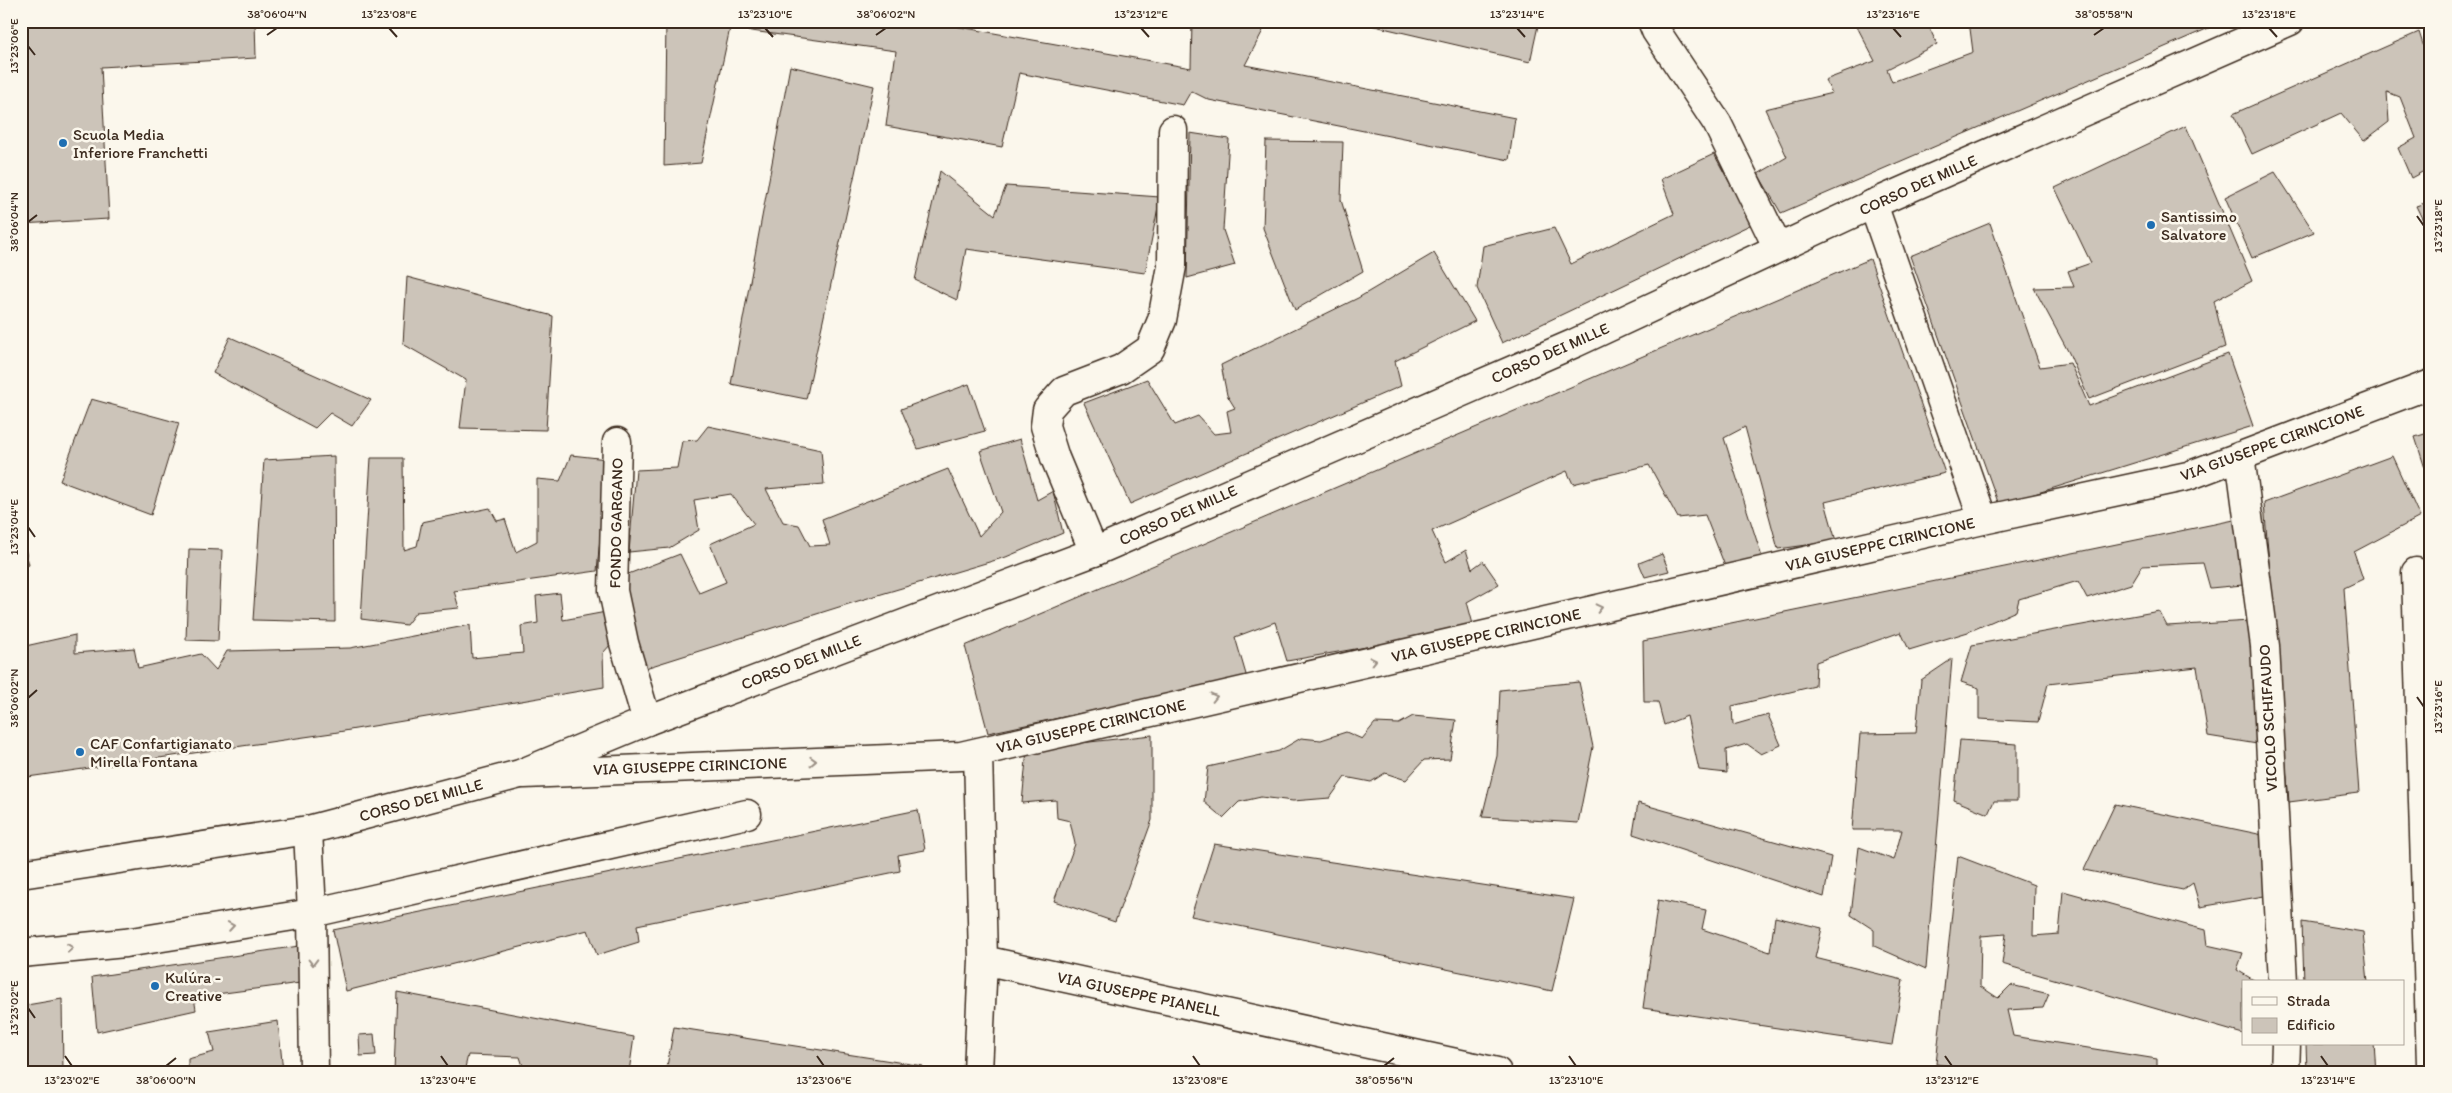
<svg xmlns="http://www.w3.org/2000/svg" width="2452" height="1093" viewBox="0 0 2452 1093" font-family="Itim,sans-serif">
<style>
.building{fill:#ccc4b9;stroke:#3b2a1e}
.lines{fill:none;stroke-linecap:round;stroke-linejoin:round}
.minor-casing{stroke:#3b2a1e;stroke-width:31}
.tertiary-casing{stroke:#3b2a1e;stroke-width:31}
.minor{stroke:#fbf7ec;stroke-width:28}
.tertiary{stroke:#fbf7ec;stroke-width:28}
.oneway{stroke:#9b9085}
.ticks{fill:none;stroke:#3b2a1e;stroke-width:2}
.poi-dot{fill:#1f6fb2;stroke:#fbf7ec;stroke-width:2}
.labels{text-anchor:middle;dominant-baseline:central;stroke-width:5;stroke-linejoin:round;paint-order:stroke}
.poi-label{font-size:16px;fill:#3b2a1e;stroke:#fbf7ec;text-anchor:start}
.street-label{font-size:16px;fill:#3b2a1e;stroke:#fbf7ec}
.neatline{fill:none;stroke:#3b2a1e;stroke-width:2}
.ticks-label{font-size:12px;text-anchor:middle;fill:#3b2a1e}
</style>
<rect width="100%" height="100%" fill="#fbf7ec"/>
<filter id="ink" filterUnits="userSpaceOnUse"><feTurbulence type="fractalNoise" baseFrequency=".02" numOctaves="2"/><feDisplacementMap in="SourceGraphic" scale="10" xChannelSelector="R" yChannelSelector="G"/><feConvolveMatrix kernelMatrix="1 2 1 2 8 2 1 2 1" color-interpolation-filters="sRGB"/></filter>
<g filter="url(#ink)">
<path class="building" d="M 21,21 L 255,21 L 256,58 L 101,67 L 109,219 L 21,224 Z
M 666,21 L 926,21 L 1191,68 L 1192,21 L 1268,21 L 1245,65 L 1515,118 L 1509,160 L 1209,100 L 1191,91 L 1183,105 L 1019,73 L 1002,147 L 886,126 L 896,51 L 730,28 L 701,163 L 664,166 Z
M 1353,21 L 1539,21 L 1530,62 Z
M 1822,21 L 1840,21 L 1822,28 Z
M 1854,21 L 1926,21 L 1937,44 L 1887,69 L 1892,82 L 1973,52 L 1969,21 L 2225,21 L 1781,213 L 1758,174 L 1787,157 L 1765,109 L 1832,93 L 1825,80 L 1875,61 Z
M 2419,32 L 2431,69 L 2431,184 L 2424,171 L 2411,178 L 2398,148 L 2416,138 L 2400,97 L 2387,92 L 2389,122 L 2364,141 L 2341,113 L 2252,154 L 2233,114 Z
M 790,66 L 874,86 L 806,399 L 731,384 Z
M 2186,126 L 2252,281 L 2214,301 L 2225,347 L 2089,399 L 2069,353 L 2034,288 L 2074,287 L 2068,271 L 2091,263 L 2055,188 Z
M 1190,133 L 1229,139 L 1223,230 L 1235,265 L 1187,278 Z
M 1266,141 L 1343,142 L 1341,200 L 1363,271 L 1295,310 L 1263,228 Z
M 1714,154 L 1752,224 L 1502,343 L 1477,288 L 1483,246 L 1554,228 L 1571,264 L 1674,214 L 1661,179 Z
M 940,171 L 995,215 L 1006,186 L 1160,197 L 1145,273 L 966,249 L 957,300 L 915,280 Z
M 2275,172 L 2314,232 L 2252,258 L 2225,197 Z
M 2431,201 L 2431,237 L 2416,206 Z
M 1990,223 L 2040,367 L 2070,363 L 2089,406 L 2228,354 L 2253,426 L 1999,505 L 1910,256 Z
M 1434,253 L 1475,321 L 1395,361 L 1401,386 L 1130,504 L 1084,403 L 1147,379 L 1175,425 L 1198,416 L 1214,434 L 1231,432 L 1227,411 L 1235,408 L 1227,395 L 1221,365 L 1358,298 Z
M 1870,259 L 1945,473 L 1825,502 L 1836,541 L 1778,549 L 1745,427 L 1724,438 L 1762,557 L 1725,566 L 1705,515 L 1678,518 L 1649,465 L 1573,484 L 1567,471 L 1432,531 L 1446,562 L 1466,550 L 1472,569 L 1483,561 L 1499,584 L 1467,602 L 1474,628 L 1287,661 L 1275,622 L 1235,637 L 1247,678 L 988,733 L 965,646 Z
M 407,277 L 553,316 L 546,430 L 460,428 L 466,380 L 403,344 Z
M 230,337 L 371,400 L 352,426 L 330,413 L 315,428 L 213,373 Z
M 969,384 L 985,431 L 918,449 L 901,409 Z
M 91,399 L 179,423 L 151,515 L 60,481 Z
M 21,415 L 26,416 L 23,434 L 21,435 Z
M 708,426 L 821,450 L 824,484 L 766,489 L 783,522 L 799,525 L 810,546 L 830,545 L 822,519 L 948,469 L 979,536 L 1001,512 L 980,451 L 1020,439 L 1037,500 L 1053,491 L 1063,533 L 1006,557 L 858,601 L 639,670 L 623,576 L 680,554 L 699,593 L 726,582 L 710,544 L 754,524 L 731,494 L 694,500 L 699,530 L 669,548 L 629,552 L 636,470 L 677,468 L 682,441 L 697,440 Z
M 2431,432 L 2431,487 L 2415,437 Z
M 571,455 L 607,459 L 597,571 L 454,591 L 459,608 L 416,612 L 406,625 L 361,619 L 371,458 L 403,458 L 404,550 L 417,546 L 422,522 L 490,508 L 497,521 L 505,519 L 516,552 L 537,541 L 537,479 L 560,481 Z
M 334,456 L 335,622 L 253,620 L 264,460 Z
M 2392,456 L 2420,517 L 2354,552 L 2363,579 L 2344,588 L 2359,793 L 2289,802 L 2264,503 Z
M 2234,520 L 2243,585 L 2210,588 L 2203,563 L 2142,566 L 2131,584 L 2087,598 L 2078,581 L 2019,599 L 2016,611 L 1968,632 L 1909,650 L 1901,632 L 1816,662 L 1815,686 L 1732,706 L 1733,725 L 1768,715 L 1781,745 L 1761,754 L 1747,744 L 1726,750 L 1727,773 L 1699,770 L 1687,716 L 1664,725 L 1658,702 L 1644,702 L 1643,641 Z
M 21,531 L 29,565 L 21,568 Z
M 189,549 L 222,550 L 218,641 L 186,640 Z
M 1662,554 L 1669,571 L 1645,577 L 1639,563 Z
M 560,593 L 563,620 L 606,612 L 611,644 L 603,653 L 604,687 L 332,733 L 21,778 L 21,647 L 75,635 L 75,653 L 134,648 L 138,668 L 201,654 L 216,670 L 227,651 L 350,648 L 470,625 L 472,658 L 523,653 L 521,626 L 538,623 L 536,596 Z
M 2159,611 L 2167,626 L 2250,621 L 2257,744 L 2208,736 L 2197,667 L 2048,684 L 2038,722 L 1979,719 L 1979,688 L 1961,682 L 1972,645 Z
M 1952,659 L 1926,969 L 1874,946 L 1874,930 L 1851,915 L 1859,847 L 1894,860 L 1902,830 L 1852,830 L 1860,734 L 1916,733 L 1921,680 Z
M 1579,682 L 1593,747 L 1578,823 L 1482,817 L 1497,756 L 1500,690 Z
M 1413,716 L 1456,720 L 1450,759 L 1424,760 L 1406,780 L 1385,773 L 1371,782 L 1345,777 L 1330,798 L 1293,801 L 1261,797 L 1239,802 L 1223,818 L 1204,802 L 1208,767 L 1279,751 L 1301,738 L 1321,740 L 1346,732 L 1362,739 L 1375,723 L 1399,724 Z
M 1152,735 L 1152,820 L 1115,922 L 1054,901 L 1075,844 L 1070,821 L 1057,818 L 1056,800 L 1022,803 L 1027,749 Z
M 1960,740 L 2017,744 L 2017,801 L 1994,801 L 1988,814 L 1954,800 Z
M 1638,803 L 1831,857 L 1824,897 L 1633,834 Z
M 2115,804 L 2263,835 L 2264,896 L 2200,907 L 2193,883 L 2183,890 L 2084,870 Z
M 918,810 L 925,850 L 898,855 L 900,871 L 637,925 L 639,942 L 597,955 L 588,930 L 346,991 L 333,930 Z
M 1214,844 L 1574,899 L 1552,991 L 1191,916 Z
M 1958,856 L 2034,885 L 2033,936 L 2059,934 L 2063,891 L 2205,930 L 2207,945 L 2243,953 L 2237,970 L 2257,982 L 2243,982 L 2243,1034 L 2002,964 L 2006,934 L 1981,936 L 1980,986 L 1998,998 L 2011,985 L 2049,994 L 2043,1008 L 2007,1010 L 2013,1036 L 2157,1059 L 2157,1072 L 1994,1072 L 1936,1064 Z
M 1658,900 L 1706,910 L 1702,929 L 1770,952 L 1775,917 L 1822,928 L 1815,958 L 1903,980 L 1892,1045 L 1643,1008 Z
M 2302,922 L 2363,932 L 2368,982 L 2304,982 Z
M 299,946 L 300,983 L 194,997 L 196,1010 L 97,1032 L 92,977 Z
M 397,992 L 634,1037 L 629,1072 L 525,1072 L 520,1057 L 468,1055 L 464,1072 L 394,1072 Z
M 62,999 L 63,1072 L 21,1072 L 21,1006 Z
M 278,1021 L 283,1072 L 188,1072 L 188,1059 L 214,1052 L 209,1032 Z
M 674,1027 L 923,1066 L 922,1072 L 666,1072 Z
M 374,1034 L 376,1055 L 360,1056 L 359,1035 Z
M 2306,1044 L 2374,1044 L 2376,1072 L 2307,1072 Z"/>
<g class="lines">
<g class="minor-casing">
<path id="minor" d="M 1652,21 L 1656,31 L 1717,123 L 1778,248
M 1873,204 L 1983,520
M 617,442 L 613,591 L 624,643 L 647,721
M 2240,456 L 2265,646 L 2283,982
M 1094,552 L 1055,458 L 1045,426 L 1047,410 L 1064,391 L 1121,369 L 1150,349 L 1162,320 L 1172,266 L 1173,130
M 2416,572 L 2431,1064
M 978,752 L 983,960 L 1497,1072
M 524,774 L 961,756 L 1983,520 L 2188,476 L 2431,384
M 308,830 L 312,913 L 314,1072
M 21,953 L 125,943 L 312,913 L 747,814
M 978,1072 L 983,960
M 2285,1072 L 2286,1044"/>
</g>
<g class="tertiary-casing">
<path id="tertiary" d="M 21,874 L 308,830 L 520,774 L 647,721 L 1094,552 L 1575,343 L 1873,204 L 2290,21"/>
</g>
<use href="#minor" class="minor"/>
<use href="#tertiary" class="tertiary"/>
</g>
<defs><path id="oneway-chevron" d="M-2-3.5L2.5 0L-2 3.5" fill="none" stroke-width="1.6" stroke-linecap="round" stroke-linejoin="round" transform="scale(1.25)"/></defs>
<g class="oneway">
<use href="#oneway-chevron" transform="translate(1599 608) rotate(-13)"/>
<use href="#oneway-chevron" transform="translate(1373 661) rotate(-13)"/>
<use href="#oneway-chevron" transform="translate(1214 697) rotate(-13)"/>
<use href="#oneway-chevron" transform="translate(813 761) rotate(-2)"/>
<use href="#oneway-chevron" transform="translate(231 926) rotate(-9)"/>
<use href="#oneway-chevron" transform="translate(70 948) rotate(-5)"/>
<use href="#oneway-chevron" transform="translate(313 962) rotate(89)"/>
</g>
</g>
<path class="ticks" d="M 389,28 L 397,37M 765,28 L 773,37M 1141,28 L 1149,37M 1517,28 L 1525,37M 1893,28 L 1901,37M 2269,28 L 2277,37M 267,35 L 277,28M 876,35 L 886,28M 2094,35 L 2104,28M 28,46 L 35,55M 2417,216 L 2424,226M 28,222 L 37,215M 28,527 L 35,537M 2417,697 L 2424,707M 28,698 L 37,690M 28,1008 L 35,1018M 65,1056 L 72,1066M 441,1056 L 448,1066M 817,1056 L 824,1066M 1193,1056 L 1200,1066M 1569,1056 L 1576,1066M 1945,1056 L 1952,1066M 2321,1056 L 2328,1066M 166,1066 L 176,1058M 1384,1066 L 1394,1058"/>
<g class="poi-dot">
<circle cx="63" cy="143" r="5"/>
<circle cx="2151" cy="225" r="5"/>
<circle cx="80" cy="752" r="5"/>
<circle cx="155" cy="986" r="5"/>
</g>
<g class="labels">
<g class="poi-label">
<text x="73" y="134">Scuola Media<tspan x="73" dy="18">Inferiore Franchetti</tspan></text>
<text x="2161" y="216">Santissimo<tspan x="2161" dy="18">Salvatore</tspan></text>
<text x="90" y="743">CAF Confartigianato<tspan x="90" dy="18">Mirella Fontana</tspan></text>
<text x="165" y="977">Kulúra -<tspan x="165" dy="18">Creative</tspan></text>
</g>
<g class="street-label">
<text transform="translate(1918 185) rotate(-24)">CORSO DEI MILLE</text>
<text transform="translate(1550 353) rotate(-24)">CORSO DEI MILLE</text>
<text transform="translate(2272 443) rotate(-20)">VIA GIUSEPPE CIRINCIONE</text>
<text transform="translate(1178 515) rotate(-24)">CORSO DEI MILLE</text>
<text transform="translate(616 523) rotate(-89)">FONDO GARGANO</text>
<text transform="translate(1880 544) rotate(-13)">VIA GIUSEPPE CIRINCIONE</text>
<text transform="translate(1486 635) rotate(-13)">VIA GIUSEPPE CIRINCIONE</text>
<text transform="translate(801 662) rotate(-21)">CORSO DEI MILLE</text>
<text transform="translate(2268 718) rotate(-93)">VICOLO SCHIFAUDO</text>
<text transform="translate(1091 726) rotate(-13)">VIA GIUSEPPE CIRINCIONE</text>
<text transform="translate(690 766) rotate(-2)">VIA GIUSEPPE CIRINCIONE</text>
<text transform="translate(421 800) rotate(-15)">CORSO DEI MILLE</text>
<text transform="translate(1139 994) rotate(12)">VIA GIUSEPPE PIANELL</text>
</g>
</g>
<rect width="2452" height="1093" fill="none" stroke="#fbf7ec" stroke-width="55"/>
<rect x="2242" y="980" width="162" height="65" fill="#fbf7ec" stroke="#aea59a"/>
<rect x="2252" y="997" width="25" height="8" fill="#fbf7ec" stroke="#aea59a"/>
<text x="2287" y="1006" font-size="15" fill="#3b2a1e">Strada</text>
<rect x="2252" y="1018" width="25" height="15" fill="#ccc4b9" stroke="#aea59a"/>
<text x="2287" y="1030" font-size="15" fill="#3b2a1e">Edificio</text>
<rect x="28" y="28" width="2396" height="1038" class="neatline"/>
<g class="ticks-label">
<text x="277" y="18">38°06'04"N</text>
<text x="389" y="18">13°23'08"E</text>
<text x="765" y="18">13°23'10"E</text>
<text x="886" y="18">38°06'02"N</text>
<text x="1141" y="18">13°23'12"E</text>
<text x="1517" y="18">13°23'14"E</text>
<text x="1893" y="18">13°23'16"E</text>
<text x="2104" y="18">38°05'58"N</text>
<text x="2269" y="18">13°23'18"E</text>
<text transform="translate(14 46) rotate(-90)" y="4">13°23'06"E</text>
<text transform="translate(14 222) rotate(-90)" y="4">38°06'04"N</text>
<text transform="translate(2438 226) rotate(-90)" y="4">13°23'18"E</text>
<text transform="translate(14 527) rotate(-90)" y="4">13°23'04"E</text>
<text transform="translate(14 698) rotate(-90)" y="4">38°06'02"N</text>
<text transform="translate(2438 707) rotate(-90)" y="4">13°23'16"E</text>
<text transform="translate(14 1008) rotate(-90)" y="4">13°23'02"E</text>
<text x="72" y="1084">13°23'02"E</text>
<text x="166" y="1084">38°06'00"N</text>
<text x="448" y="1084">13°23'04"E</text>
<text x="824" y="1084">13°23'06"E</text>
<text x="1200" y="1084">13°23'08"E</text>
<text x="1384" y="1084">38°05'56"N</text>
<text x="1576" y="1084">13°23'10"E</text>
<text x="1952" y="1084">13°23'12"E</text>
<text x="2328" y="1084">13°23'14"E</text>
</g>
</svg>
